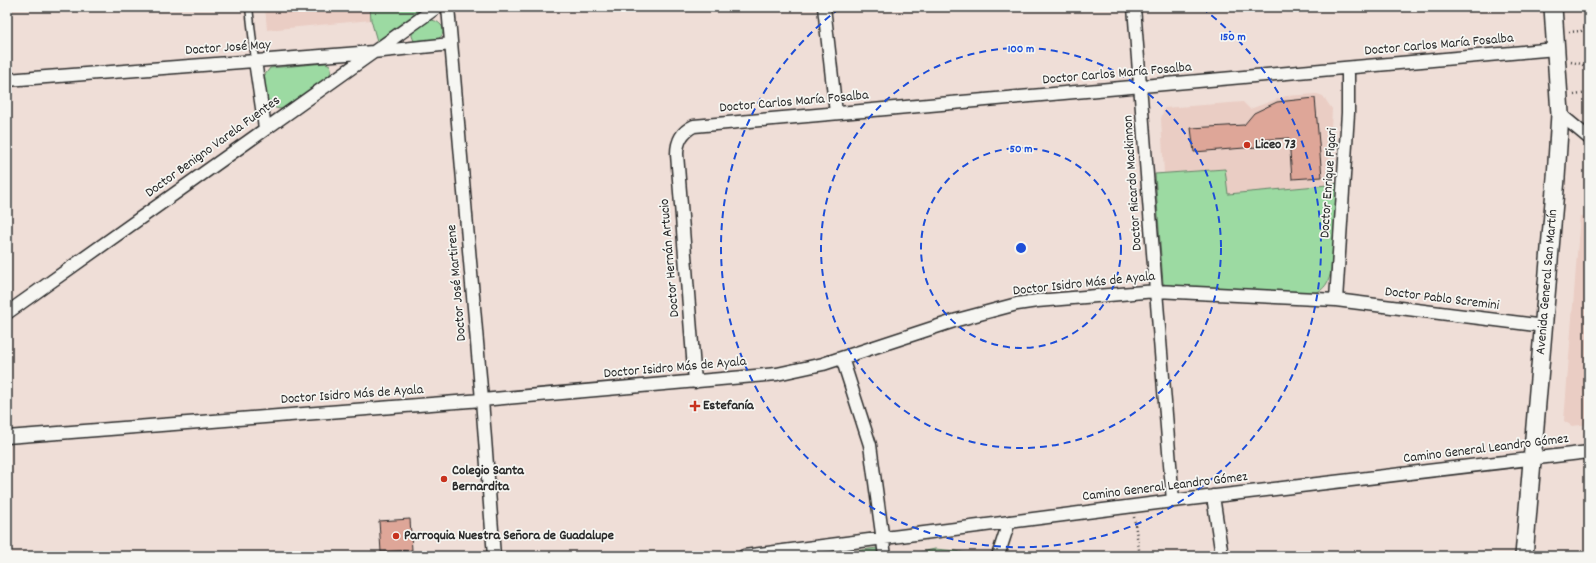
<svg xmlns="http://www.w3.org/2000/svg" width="1596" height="563" viewBox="0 0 1596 563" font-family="Dekko,sans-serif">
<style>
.built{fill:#eacdc4}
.green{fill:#9cdaa2;stroke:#648266}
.building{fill:#dea698;stroke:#2b2b2b}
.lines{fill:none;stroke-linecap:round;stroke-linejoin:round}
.lane-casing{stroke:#2b2b2b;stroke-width:9}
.street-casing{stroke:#2b2b2b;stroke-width:15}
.secondary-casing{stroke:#2b2b2b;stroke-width:20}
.path{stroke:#2b2b2b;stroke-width:2.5;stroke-dasharray:1 3;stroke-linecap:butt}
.lane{stroke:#f6f6f2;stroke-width:6}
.street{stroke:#f6f6f2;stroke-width:12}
.secondary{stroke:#f6f6f2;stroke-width:17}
.ring{fill:none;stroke:#1d4ed8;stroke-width:2;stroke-dasharray:7 5}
.poi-dot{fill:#c8321e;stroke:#f6f6f2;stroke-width:1.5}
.labels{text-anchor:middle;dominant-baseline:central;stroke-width:3.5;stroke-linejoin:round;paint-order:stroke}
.street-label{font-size:14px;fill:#2b2b2b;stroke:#f6f6f2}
.poi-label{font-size:14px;font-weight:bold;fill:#2b2b2b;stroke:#f6f6f2;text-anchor:start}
.centre{fill:#1d4ed8;stroke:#f6f6f2;stroke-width:2}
.ring-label{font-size:12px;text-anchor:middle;font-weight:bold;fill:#1d4ed8;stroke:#f6f6f2;stroke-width:3.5;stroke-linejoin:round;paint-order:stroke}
</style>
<rect width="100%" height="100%" fill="#efded7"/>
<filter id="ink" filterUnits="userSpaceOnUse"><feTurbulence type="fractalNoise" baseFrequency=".025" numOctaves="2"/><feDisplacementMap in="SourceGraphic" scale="8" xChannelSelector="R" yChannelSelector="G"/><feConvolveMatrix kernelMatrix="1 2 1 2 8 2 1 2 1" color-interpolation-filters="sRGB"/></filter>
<g filter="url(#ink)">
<path class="built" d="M 265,7 L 370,7 L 371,20 L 267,30 Z
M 1317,94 L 1323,96 L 1332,109 L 1328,185 L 1227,194 L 1224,169 L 1164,173 L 1161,119 L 1164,108 L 1243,102 L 1250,109 L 1286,96 Z
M 1580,216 L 1589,216 L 1589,424 L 1572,426 L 1564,421 Z"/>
<path class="green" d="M 370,7 L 424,7 L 377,41 L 371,20 Z
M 428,20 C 441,19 449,32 438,39 L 414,41 L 412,36 L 412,32 Z
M 326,63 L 330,65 C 332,70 331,73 328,77 L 282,109 C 264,109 265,89 264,76 L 270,68 Z
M 1225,169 L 1228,194 L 1328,185 L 1338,183 L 1331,272 C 1327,288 1321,293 1304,295 L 1166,285 L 1163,283 L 1155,174 Z
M 877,548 L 878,556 L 819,556 Z
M 935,549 L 956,551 L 977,556 L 904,556 Z"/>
<path class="building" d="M 1315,98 L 1322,177 L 1292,179 L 1289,138 L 1256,140 L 1257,147 L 1194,152 L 1191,128 L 1244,125 L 1254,113 L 1277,102 Z
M 410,519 L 412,550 L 381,552 L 379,521 Z"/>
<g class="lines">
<g class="lane-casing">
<path id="lane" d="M 249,7 L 255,61"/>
</g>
<g class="street-casing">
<path id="street" d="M 448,7 L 482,400 L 494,556
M 824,7 L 836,113
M 1134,7 L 1156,291 L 1173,501
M 255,61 L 265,128
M 7,80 L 373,52 L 451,44
M 1560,114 L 1589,138
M 1336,300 L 1348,113 L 1348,68
M 7,313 L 437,7
M 842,358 L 870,445 L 885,556
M 695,382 L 677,154 C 677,142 681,132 694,126 L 1556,49
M 7,437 L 482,400 L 777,374 L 823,364 L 957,320 L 1017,304 L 1037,301 L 1156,291 L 1336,300 L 1544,326
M 1213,496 L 1222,556
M 744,556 L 1173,501 L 1589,452
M 998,556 L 1009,522"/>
</g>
<g class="secondary-casing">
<g id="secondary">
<path id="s1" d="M 1524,556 L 1556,178 L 1560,114 L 1553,7"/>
</g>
</g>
<path class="path" d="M 1569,32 L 1581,31 L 1589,25
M 1571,62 L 1582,64 L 1589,70
M 1574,95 L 1589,93
M 1134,517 L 1140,556"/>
<use href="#lane" class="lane"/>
<use href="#street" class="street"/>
<use href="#secondary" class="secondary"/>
</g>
</g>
<g class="ring">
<circle cx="1021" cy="248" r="100"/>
<circle cx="1021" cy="248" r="200"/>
<path d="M1202 8A300 300 0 1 1 840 8"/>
</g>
<g class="poi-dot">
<circle cx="1247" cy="145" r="4"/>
<path d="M693 400h4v4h4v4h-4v4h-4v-4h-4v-4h4z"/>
<circle cx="444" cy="479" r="4"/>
<circle cx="396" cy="536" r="4"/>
</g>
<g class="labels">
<g class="street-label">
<text transform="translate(1439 45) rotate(-5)">Doctor Carlos María Fosalba</text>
<text transform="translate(228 48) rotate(-4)">Doctor José May</text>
<text transform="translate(1117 74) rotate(-5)">Doctor Carlos María Fosalba</text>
<text transform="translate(794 102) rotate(-5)">Doctor Carlos María Fosalba</text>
<text transform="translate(213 147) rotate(-36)">Doctor Benigno Varela Fuentes</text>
<text transform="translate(1133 183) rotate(-94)">Doctor Ricardo Mackinnon</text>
<text transform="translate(1329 183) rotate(-86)">Doctor Enrique Figari</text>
<text transform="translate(670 258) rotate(-95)">Doctor Hernán Artucio</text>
<text stroke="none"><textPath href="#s1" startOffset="275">Avenida General San Martín</textPath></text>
<text transform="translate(457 283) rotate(-95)">Doctor José Martirene</text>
<text transform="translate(1084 284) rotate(-6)">Doctor Isidro Más de Ayala</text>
<text transform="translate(1442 299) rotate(7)">Doctor Pablo Scremini</text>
<text transform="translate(675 368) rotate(-5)">Doctor Isidro Más de Ayala</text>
<text transform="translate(352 395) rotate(-4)">Doctor Isidro Más de Ayala</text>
<text transform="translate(1486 449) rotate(-7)">Camino General Leandro Gómez</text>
<text transform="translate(1165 487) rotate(-7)">Camino General Leandro Gómez</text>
</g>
<g class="poi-label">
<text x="1255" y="145">Liceo 73</text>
<text x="703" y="406">Estefanía</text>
<text x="452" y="471">Colegio Santa<tspan x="452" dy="16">Bernardita</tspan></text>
<text x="404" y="536">Parroquia Nuestra Señora de Guadalupe</text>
</g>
</g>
<circle cx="1021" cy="248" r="6" class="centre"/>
<g class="ring-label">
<text x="1233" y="40">150 m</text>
<text x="1021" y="52">100 m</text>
<text x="1021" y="152">50 m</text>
</g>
<rect width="1596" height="563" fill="none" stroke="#f6f6f2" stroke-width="24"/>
<rect x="12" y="12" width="1572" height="539" fill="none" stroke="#2b2b2b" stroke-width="1.5" filter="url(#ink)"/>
</svg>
